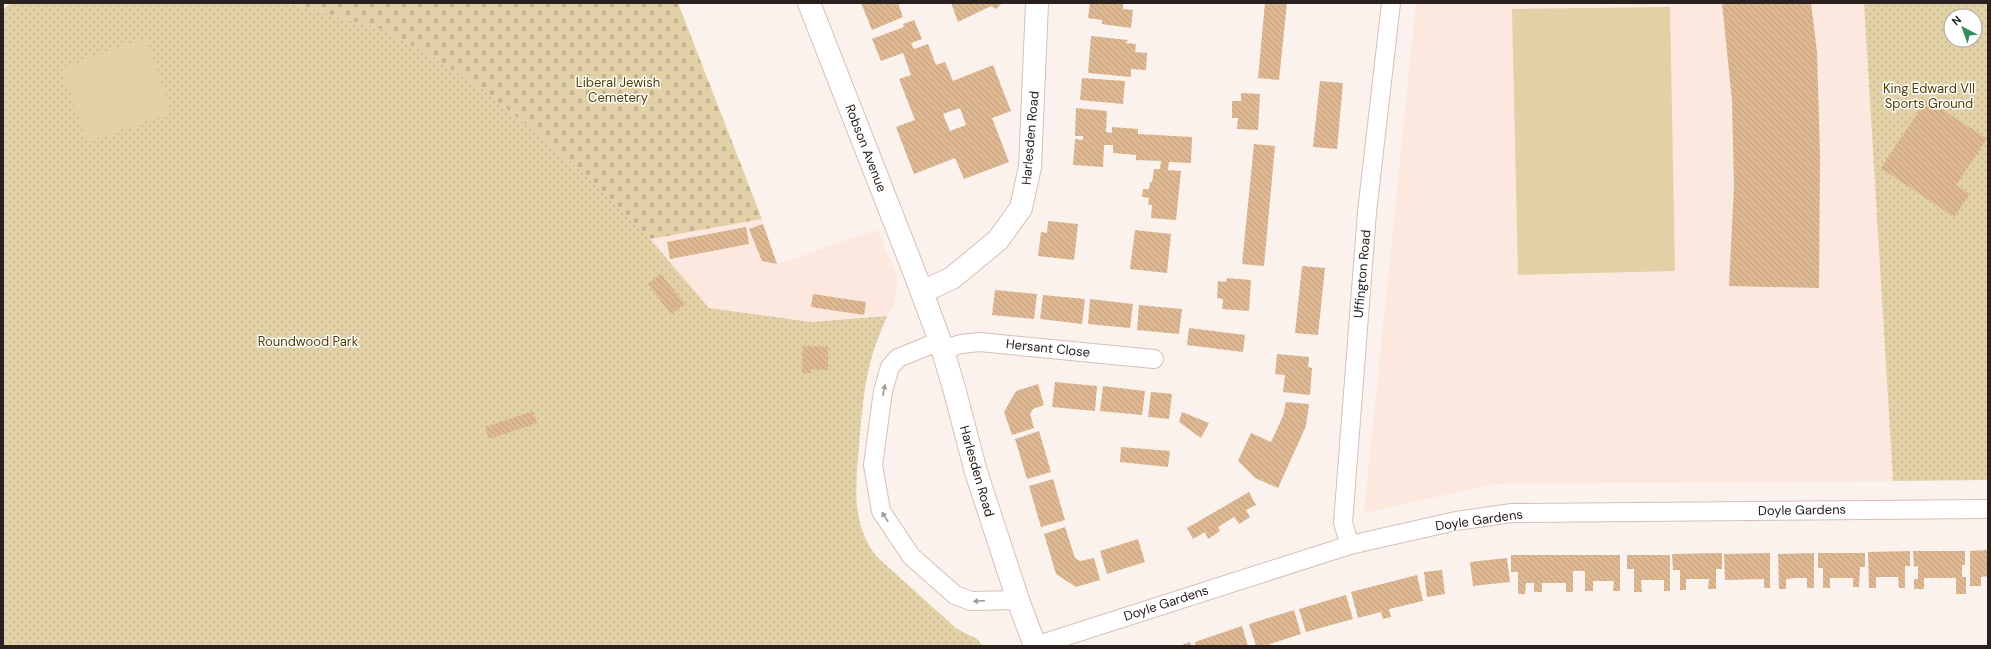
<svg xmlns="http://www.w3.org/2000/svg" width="1991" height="649" viewBox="0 0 1991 649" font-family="'DM Sans',sans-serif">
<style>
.built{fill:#fce8df}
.green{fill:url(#green-dots);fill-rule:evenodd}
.cemetery{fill:url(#cemetery-stones)}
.pitch{fill:#e2d1a6}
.building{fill:url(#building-back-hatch);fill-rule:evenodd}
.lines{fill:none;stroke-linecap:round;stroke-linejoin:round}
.street-casing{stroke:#d7bfb5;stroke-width:20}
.secondary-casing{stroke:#d7bfb5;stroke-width:24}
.street{stroke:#fff;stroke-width:18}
.secondary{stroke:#fff;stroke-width:22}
.oneway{fill:#9f9b99}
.labels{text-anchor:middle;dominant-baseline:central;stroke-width:3;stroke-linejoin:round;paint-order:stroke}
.park-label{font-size:13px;fill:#4f3c00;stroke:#fff}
.street-label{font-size:13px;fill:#2a201d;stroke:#fff}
</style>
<defs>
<pattern id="green-dots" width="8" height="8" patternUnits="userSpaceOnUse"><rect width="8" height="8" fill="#e2d1a6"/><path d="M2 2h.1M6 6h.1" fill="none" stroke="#c2b38e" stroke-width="1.8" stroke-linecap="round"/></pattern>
<pattern id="cemetery-stones" width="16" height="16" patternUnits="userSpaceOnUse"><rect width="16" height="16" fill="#e2d1a6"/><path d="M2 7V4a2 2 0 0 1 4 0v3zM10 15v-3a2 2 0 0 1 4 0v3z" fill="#c2b38e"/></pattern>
<pattern id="building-back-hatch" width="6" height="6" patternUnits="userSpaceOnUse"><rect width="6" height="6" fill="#ddb892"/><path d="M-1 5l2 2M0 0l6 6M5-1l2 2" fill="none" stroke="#be9e7d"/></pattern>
</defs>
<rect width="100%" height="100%" fill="#fcf2ed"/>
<path class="built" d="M 1416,3 L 1864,3 L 1893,481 L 1495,484 L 1364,513 Z
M 762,219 L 777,264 L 877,230 L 898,278 L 894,305 L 887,316 L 811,322 L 709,308 L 650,239 Z"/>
<path class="green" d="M 11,3 L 291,3 L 384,30 L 431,56 L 487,92 L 587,176 L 650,239 L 709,308 L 811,322 L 887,316 C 880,333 873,350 869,368 C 864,389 862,412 860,434 C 857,476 848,521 877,557 L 957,629 L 977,639 L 983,646 L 3,646 L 3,9 Z
M 1864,3 L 1988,3 L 1988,480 L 1893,481 ZM 1951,16 L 1975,16 L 1975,40 L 1951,40 Z"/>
<path class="cemetery" d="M 291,3 L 678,3 L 762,219 L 650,239 L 587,176 L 487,92 L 431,56 L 384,30 Z"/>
<path class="pitch" d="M 1670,7 L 1675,271 L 1518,275 L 1512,9 Z
M 146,38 L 172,113 L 87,142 L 61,68 Z"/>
<path class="building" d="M 861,3 L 898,3 L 903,17 L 872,30 Z
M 951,3 L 1002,3 L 996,9 L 991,6 L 958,22 Z
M 1090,3 L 1123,3 L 1123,9 L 1133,10 L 1131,28 L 1102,24 L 1102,20 L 1088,18 Z
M 1265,3 L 1287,3 L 1279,80 L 1258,78 Z
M 1722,3 L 1811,3 L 1817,52 L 1820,155 L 1819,288 L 1729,286 L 1734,186 L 1732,101 Z
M 914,20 L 922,39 L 911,43 L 914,49 L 928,44 L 936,65 L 945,62 L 953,81 L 993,65 L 1011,111 L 992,118 L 1009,162 L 964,179 L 955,158 L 914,174 L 896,127 L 915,120 L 899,79 L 911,75 L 903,53 L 881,61 L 872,39 L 904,27 L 903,24 ZM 960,108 L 966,125 L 950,131 L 943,114 Z
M 1091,36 L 1128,40 L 1126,43 L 1136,44 L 1135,52 L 1147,53 L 1146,70 L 1131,69 L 1131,77 L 1088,73 Z
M 1082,78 L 1125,81 L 1123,104 L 1080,100 Z
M 1320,81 L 1343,83 L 1337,149 L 1313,147 Z
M 1241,93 L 1260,94 L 1258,130 L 1237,129 L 1238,118 L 1232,118 L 1232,101 L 1241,101 Z
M 1927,99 L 1987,139 L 1956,185 L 1970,194 L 1954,217 L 1881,168 Z
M 1076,108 L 1107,111 L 1106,132 L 1112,133 L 1112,127 L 1138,129 L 1138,134 L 1192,137 L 1191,163 L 1169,162 L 1168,170 L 1181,171 L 1176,220 L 1151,218 L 1152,205 L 1148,205 L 1149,198 L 1142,197 L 1143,189 L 1149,189 L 1150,182 L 1152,182 L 1154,169 L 1160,169 L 1161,161 L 1136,160 L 1136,155 L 1113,153 L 1113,145 L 1104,145 L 1103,167 L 1073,165 L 1075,139 L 1083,140 L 1083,136 L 1075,136 Z
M 1254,144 L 1275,146 L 1264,266 L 1242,264 Z
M 1048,221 L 1078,224 L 1074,260 L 1038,256 L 1041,232 L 1047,233 Z
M 763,224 L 777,264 L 762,261 L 749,229 Z
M 746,227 L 749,244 L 670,259 L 667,242 Z
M 1135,230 L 1171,234 L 1167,273 L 1130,269 Z
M 1302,266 L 1325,268 L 1318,335 L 1295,333 Z
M 661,274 L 685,304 L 671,314 L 648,284 Z
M 1227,278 L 1251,280 L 1249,311 L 1222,309 L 1223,299 L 1217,298 L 1218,281 L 1226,282 Z
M 995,290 L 1037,294 L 1034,319 L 992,315 Z
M 813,294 L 866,302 L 864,315 L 811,307 Z
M 1043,295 L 1085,299 L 1082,324 L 1040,319 Z
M 1090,299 L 1133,304 L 1130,328 L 1088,324 Z
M 1139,305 L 1182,309 L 1179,334 L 1137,330 Z
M 1189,328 L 1245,335 L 1243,352 L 1187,345 Z
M 803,346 L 828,347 L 828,370 L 811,369 L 811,373 L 802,373 Z
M 1277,354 L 1309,357 L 1308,367 L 1312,368 L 1310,395 L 1283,392 L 1285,375 L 1275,374 Z
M 1055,382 L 1097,386 L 1095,411 L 1052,407 Z
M 1038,384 L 1044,405 L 1033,409 L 1030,414 L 1034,428 L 1012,435 L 1004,412 L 1016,391 Z
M 1103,386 L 1145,391 L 1142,415 L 1100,411 Z
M 1151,392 L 1172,394 L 1169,419 L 1148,417 Z
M 1286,402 L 1309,404 L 1306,426 L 1278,488 L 1255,478 L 1238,461 L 1251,433 L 1271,442 L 1283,416 Z
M 533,411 L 537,423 L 489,439 L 485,427 Z
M 1182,412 L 1209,423 L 1201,438 L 1179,422 Z
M 1039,431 L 1051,472 L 1027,479 L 1015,439 Z
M 1121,447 L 1170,451 L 1168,467 L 1120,462 Z
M 1053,479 L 1065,520 L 1041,527 L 1029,486 Z
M 1249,492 L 1256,505 L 1246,510 L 1250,517 L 1239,524 L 1234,517 L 1218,527 L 1220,531 L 1208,539 L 1205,532 L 1193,539 L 1187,528 Z
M 1065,527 L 1075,558 L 1080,561 L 1094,558 L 1100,580 L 1076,587 L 1056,574 L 1044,534 Z
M 1138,539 L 1145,562 L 1107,574 L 1100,551 Z
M 1988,550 L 1988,576 L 1981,577 L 1981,586 L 1970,586 L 1970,551 Z
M 1910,551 L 1910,566 L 1905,566 L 1905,588 L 1899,588 L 1898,577 L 1876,577 L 1876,588 L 1869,588 L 1868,552 Z
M 1913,551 L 1965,551 L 1965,565 L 1962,565 L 1962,577 L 1966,577 L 1966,594 L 1956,594 L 1956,578 L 1924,578 L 1924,589 L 1914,589 L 1914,579 L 1918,579 L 1918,566 L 1914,567 Z
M 1722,553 L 1722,569 L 1716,569 L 1716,589 L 1708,589 L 1709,579 L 1686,579 L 1686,590 L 1680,590 L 1680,570 L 1673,570 L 1672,554 Z
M 1770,553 L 1770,588 L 1764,588 L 1764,579 L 1725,580 L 1724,554 Z
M 1814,553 L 1814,588 L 1807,588 L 1807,578 L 1796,578 L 1786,579 L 1786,589 L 1779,589 L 1778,554 Z
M 1818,553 L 1865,553 L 1865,567 L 1860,567 L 1859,587 L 1853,587 L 1853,578 L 1830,578 L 1830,588 L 1823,588 L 1823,568 L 1818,568 Z
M 1511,555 L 1620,555 L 1620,591 L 1613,591 L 1614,581 L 1593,581 L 1593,591 L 1585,591 L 1585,571 L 1573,571 L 1573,592 L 1566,592 L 1566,583 L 1542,583 L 1542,592 L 1534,592 L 1534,583 L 1526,583 L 1525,594 L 1518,594 L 1518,572 L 1511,572 Z
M 1627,555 L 1670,555 L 1670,591 L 1664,591 L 1664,580 L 1641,580 L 1642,592 L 1634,592 L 1634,569 L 1627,569 Z
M 1507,558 L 1510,582 L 1473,586 L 1470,562 Z
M 1442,570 L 1445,594 L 1427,597 L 1424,572 Z
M 1417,575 L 1423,601 L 1389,609 L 1391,617 L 1383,619 L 1381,612 L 1358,618 L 1351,592 Z
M 1346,595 L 1353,619 L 1306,632 L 1299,609 Z
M 1294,610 L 1301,634 L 1264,646 L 1256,646 L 1249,624 Z
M 1242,626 L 1248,646 L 1196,646 L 1195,642 Z
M 1190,642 L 1191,646 L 1179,646 Z"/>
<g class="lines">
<g class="street-casing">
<path id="street" d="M 940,341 L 898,358 L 890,367 L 883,391 L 873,465 L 881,511 L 911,556 L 955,595 L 971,601 L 1018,600
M 942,350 L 961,344 L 979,342 L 1154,359
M 1350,545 L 1343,523 L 1367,212 L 1391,3
M 1035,646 L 1350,545 L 1456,521 L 1512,513 L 1988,509"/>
</g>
<g class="secondary-casing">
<path id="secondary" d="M 809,3 L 915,274 L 940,341 L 954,388 L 976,472 L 1018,600 L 1035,646
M 922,292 L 952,278 L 998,240 L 1021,208 L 1030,167 L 1037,3"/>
</g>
<use href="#street" class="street"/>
<use href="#secondary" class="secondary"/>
</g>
<defs><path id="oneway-solid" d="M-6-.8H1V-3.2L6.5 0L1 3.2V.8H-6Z"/></defs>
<g class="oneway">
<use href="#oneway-solid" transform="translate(884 390) rotate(-79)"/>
<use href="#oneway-solid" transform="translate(885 517) rotate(-123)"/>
<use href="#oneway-solid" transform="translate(979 601) rotate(176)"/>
</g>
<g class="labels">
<g class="park-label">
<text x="618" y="82">Liberal Jewish<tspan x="618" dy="15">Cemetery</tspan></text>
<text x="1929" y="88">King Edward VII<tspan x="1929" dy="15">Sports Ground</tspan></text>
<text x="308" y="341">Roundwood Park</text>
</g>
<g class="street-label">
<text transform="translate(1030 138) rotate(-85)">Harlesden Road</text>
<text transform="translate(866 148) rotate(69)">Robson Avenue</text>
<text transform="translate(1362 274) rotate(-85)">Uffington Road</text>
<text transform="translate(1048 348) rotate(6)">Hersant Close</text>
<text transform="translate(977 471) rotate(74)">Harlesden Road</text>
<text transform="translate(1802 510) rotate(-1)">Doyle Gardens</text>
<text transform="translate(1479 520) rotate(-8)">Doyle Gardens</text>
<text transform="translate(1166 603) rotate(-18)">Doyle Gardens</text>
</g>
</g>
<rect width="1991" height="649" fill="none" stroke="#2a201d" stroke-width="8"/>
<g transform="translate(1963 28) rotate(319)"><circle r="19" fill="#ffffff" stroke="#aaa6a5"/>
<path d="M0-3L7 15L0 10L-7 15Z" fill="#358c5f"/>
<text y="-6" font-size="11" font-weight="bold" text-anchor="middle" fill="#2a201d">N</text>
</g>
</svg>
